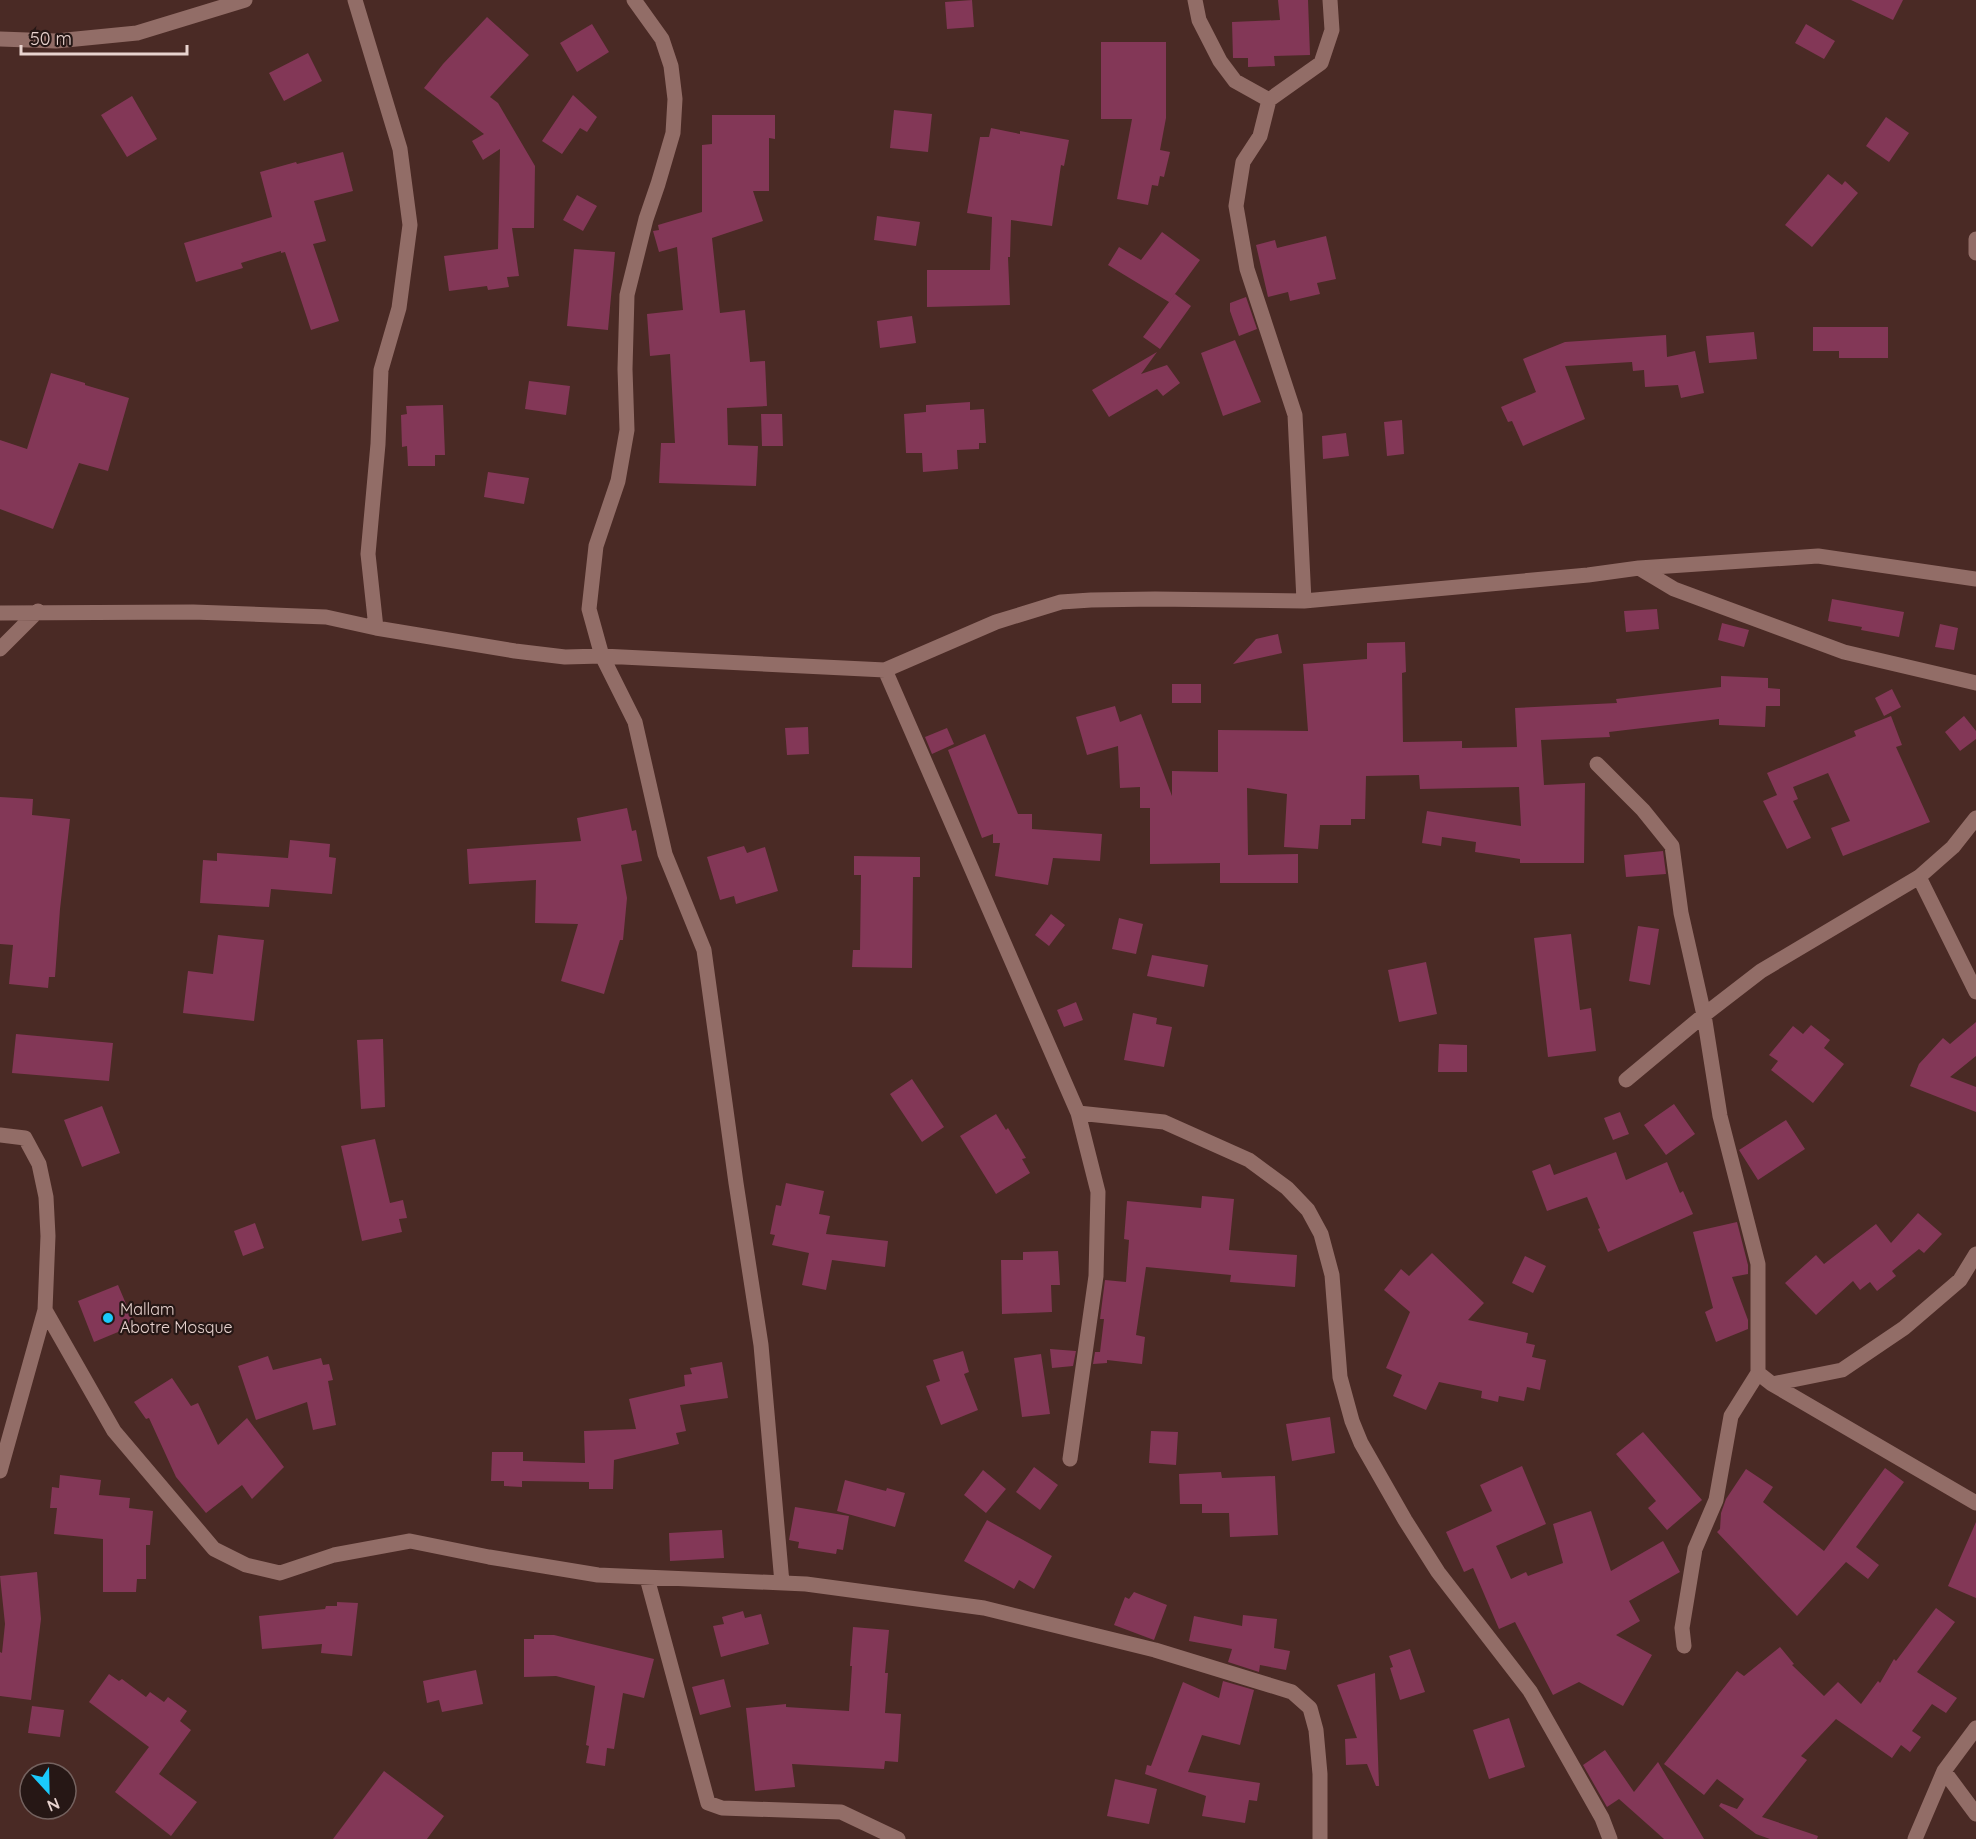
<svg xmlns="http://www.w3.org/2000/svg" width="1976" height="1839" viewBox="0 0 1976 1839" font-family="Quicksand,sans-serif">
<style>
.building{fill:#833757}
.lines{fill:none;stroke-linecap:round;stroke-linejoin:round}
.minor{stroke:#926d67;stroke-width:15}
.poi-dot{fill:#1acafc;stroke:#261715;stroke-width:2}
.labels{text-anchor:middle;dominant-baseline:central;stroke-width:4.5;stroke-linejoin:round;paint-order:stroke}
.poi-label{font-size:16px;fill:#e8d3cf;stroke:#261715;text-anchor:start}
</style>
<rect width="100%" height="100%" fill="#4a2a25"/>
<path class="building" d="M 972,0 L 974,27 L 947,29 L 945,2 Z
M 1278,0 L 1308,0 L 1310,55 L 1274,56 L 1275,66 L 1248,67 L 1248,58 L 1233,58 L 1232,22 L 1280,20 Z
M 1851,0 L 1903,0 L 1893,20 Z
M 487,17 L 529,55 L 490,97 L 498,103 L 535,166 L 534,228 L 512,228 L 519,276 L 507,277 L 509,287 L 488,290 L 487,286 L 449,291 L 444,256 L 498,249 L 500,149 L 483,160 L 472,141 L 484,134 L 424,88 L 443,64 Z
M 592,24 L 609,52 L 577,72 L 560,43 Z
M 1806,24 L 1835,41 L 1824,59 L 1795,43 Z
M 1101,42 L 1166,42 L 1166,118 L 1160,150 L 1170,152 L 1164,177 L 1160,176 L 1158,186 L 1152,185 L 1148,205 L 1117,199 L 1132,119 L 1101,119 Z
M 308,53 L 322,81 L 284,101 L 269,73 Z
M 573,95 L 597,117 L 587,132 L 580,128 L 562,154 L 542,141 Z
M 132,96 L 157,139 L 127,157 L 101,115 Z
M 894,110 L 932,114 L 928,152 L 890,148 Z
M 712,115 L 775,115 L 775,139 L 769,138 L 769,191 L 753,191 L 763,221 L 712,238 L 720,313 L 745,310 L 750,362 L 765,361 L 767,406 L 727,408 L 728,445 L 758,446 L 756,486 L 659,483 L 661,443 L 675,443 L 670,354 L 650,356 L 647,314 L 683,310 L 677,247 L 659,252 L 653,231 L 659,230 L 658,225 L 702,212 L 702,145 L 712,144 Z
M 1886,117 L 1909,133 L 1889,162 L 1866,146 Z
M 991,128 L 1020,134 L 1020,131 L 1069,140 L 1064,166 L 1061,165 L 1052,226 L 1011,220 L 1010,257 L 1008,257 L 1010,305 L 927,307 L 927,270 L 990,270 L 992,217 L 967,213 L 980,137 L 989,137 Z
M 343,152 L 353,191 L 314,201 L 326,241 L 313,244 L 339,321 L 311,330 L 285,252 L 281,253 L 281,251 L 241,263 L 243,268 L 196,282 L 184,243 L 272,217 L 260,172 L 296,162 L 297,164 Z
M 1828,174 L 1842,185 L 1845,181 L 1858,193 L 1812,247 L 1785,225 Z
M 577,195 L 597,206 L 583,231 L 563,220 Z
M 877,216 L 920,222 L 916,246 L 874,240 Z
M 1162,232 L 1200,260 L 1169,302 L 1108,265 L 1119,247 L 1141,260 Z
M 1326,236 L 1336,279 L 1317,283 L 1320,294 L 1290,301 L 1288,292 L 1268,297 L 1256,245 L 1275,240 L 1277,248 Z
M 574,249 L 615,252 L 608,330 L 567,326 Z
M 1175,294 L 1191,306 L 1160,349 L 1143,337 Z
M 1246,297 L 1257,329 L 1239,336 L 1230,311 L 1230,303 Z
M 912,316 L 916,343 L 880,348 L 877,321 Z
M 1813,327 L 1888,327 L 1888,358 L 1839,358 L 1839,351 L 1813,351 Z
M 1754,332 L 1757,359 L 1709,363 L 1706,336 Z
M 1666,335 L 1667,357 L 1695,351 L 1704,393 L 1681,398 L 1678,385 L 1645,387 L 1644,370 L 1633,371 L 1632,362 L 1565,366 L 1585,419 L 1523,446 L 1512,421 L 1508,422 L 1501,407 L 1536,392 L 1523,359 L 1565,342 Z
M 1235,340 L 1261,402 L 1223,416 L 1201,353 Z
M 1157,352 L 1141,374 L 1167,365 L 1180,383 L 1163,396 L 1157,389 L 1109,417 L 1092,390 Z
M 51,373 L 85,383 L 85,385 L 129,398 L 108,471 L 79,463 L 53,529 L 0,509 L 0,440 L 27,449 Z
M 529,381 L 570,386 L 566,415 L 525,409 Z
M 970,402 L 970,410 L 984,409 L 986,443 L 979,443 L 979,449 L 957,450 L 958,469 L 923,472 L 922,453 L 906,453 L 904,414 L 926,412 L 926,405 Z
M 443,405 L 445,455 L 435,455 L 435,466 L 408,466 L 407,446 L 402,447 L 401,415 L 407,414 L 406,406 Z
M 761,414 L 782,414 L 783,446 L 762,446 Z
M 1402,420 L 1404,454 L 1387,456 L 1384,422 Z
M 1346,433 L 1349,456 L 1323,459 L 1322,436 Z
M 488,472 L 529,478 L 524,504 L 484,497 Z
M 1832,599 L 1904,612 L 1899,637 L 1861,630 L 1862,627 L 1828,621 Z
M 1657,609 L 1659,629 L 1626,632 L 1624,611 Z
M 1722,623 L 1749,630 L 1744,647 L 1718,640 Z
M 1940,624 L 1958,628 L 1954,650 L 1935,647 Z
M 1278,634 L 1282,653 L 1233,664 L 1256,639 Z
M 1405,642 L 1406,672 L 1402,673 L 1403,742 L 1462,741 L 1462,748 L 1517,747 L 1515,708 L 1617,703 L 1616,699 L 1721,687 L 1721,676 L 1768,678 L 1768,688 L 1780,689 L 1780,706 L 1766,706 L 1765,727 L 1719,725 L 1719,719 L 1609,732 L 1610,737 L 1541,740 L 1544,785 L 1585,783 L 1584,863 L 1520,863 L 1520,859 L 1475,852 L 1476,842 L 1442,837 L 1441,846 L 1422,843 L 1427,811 L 1521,826 L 1519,787 L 1420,789 L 1419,775 L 1366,776 L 1365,819 L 1351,819 L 1351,825 L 1320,825 L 1318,849 L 1284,847 L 1287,794 L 1247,788 L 1248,855 L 1298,854 L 1298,883 L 1220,883 L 1220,863 L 1150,864 L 1150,808 L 1140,808 L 1140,787 L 1120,788 L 1118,746 L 1087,755 L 1076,717 L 1115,706 L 1120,722 L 1141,714 L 1172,796 L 1172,771 L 1218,772 L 1218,730 L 1308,731 L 1303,664 L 1367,659 L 1367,643 Z
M 1172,684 L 1201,684 L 1201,703 L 1172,703 Z
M 1892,689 L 1901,707 L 1884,716 L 1875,698 Z
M 1891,716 L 1902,745 L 1896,747 L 1930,822 L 1843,856 L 1831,828 L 1850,821 L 1828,773 L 1793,787 L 1798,799 L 1793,801 L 1811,838 L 1787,849 L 1763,801 L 1777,795 L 1767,773 L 1856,736 L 1854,731 Z
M 1964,716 L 1976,731 L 1976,739 L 1960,751 L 1945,732 Z
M 808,727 L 809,754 L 787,755 L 785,728 Z
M 947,728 L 954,744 L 932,754 L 925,737 Z
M 985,734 L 1018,814 L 1032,814 L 1032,829 L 1102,834 L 1100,861 L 1053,858 L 1048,885 L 995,876 L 1000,843 L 993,843 L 993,834 L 982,838 L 948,750 Z
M 0,797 L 33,799 L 32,815 L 70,819 L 60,909 L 55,977 L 49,977 L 48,988 L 9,984 L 13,945 L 0,944 Z
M 627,808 L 632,831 L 636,830 L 642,861 L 621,865 L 627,898 L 623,940 L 620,940 L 604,994 L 561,981 L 578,924 L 535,923 L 536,880 L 469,884 L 467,849 L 581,841 L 577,818 Z
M 290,840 L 330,844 L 329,857 L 336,858 L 332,894 L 271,889 L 269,907 L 200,903 L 203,860 L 217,861 L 217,853 L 288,858 Z
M 744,846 L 747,853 L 765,847 L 778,891 L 736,904 L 734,896 L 720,900 L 707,857 Z
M 1663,851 L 1666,874 L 1626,877 L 1624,855 Z
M 854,856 L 920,857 L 920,877 L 913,877 L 912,968 L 852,967 L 853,950 L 860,950 L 861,875 L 854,875 Z
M 1051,914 L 1065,925 L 1049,946 L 1035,935 Z
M 1119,918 L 1143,924 L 1136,954 L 1112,949 Z
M 1638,926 L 1659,929 L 1650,985 L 1629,981 Z
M 1571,934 L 1580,1010 L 1591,1008 L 1596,1051 L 1548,1057 L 1534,938 Z
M 218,935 L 264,940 L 254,1021 L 183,1013 L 188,971 L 213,974 Z
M 1152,955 L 1208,965 L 1204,987 L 1147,976 Z
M 1426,962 L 1437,1014 L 1399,1022 L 1388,970 Z
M 1076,1002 L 1083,1020 L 1064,1027 L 1057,1010 Z
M 1133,1013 L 1157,1018 L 1156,1024 L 1172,1027 L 1164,1067 L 1124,1060 Z
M 1976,1022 L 1976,1056 L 1950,1077 L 1976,1087 L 1976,1112 L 1910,1086 L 1919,1064 L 1943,1038 L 1950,1044 Z
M 1811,1025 L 1830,1040 L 1824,1048 L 1844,1064 L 1813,1103 L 1771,1070 L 1778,1061 L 1769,1055 L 1793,1026 L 1803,1034 Z
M 16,1034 L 113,1043 L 109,1081 L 12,1073 Z
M 383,1039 L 385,1107 L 361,1109 L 357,1040 Z
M 1439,1044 L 1467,1045 L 1467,1072 L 1438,1072 Z
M 912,1079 L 944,1127 L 922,1142 L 890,1094 Z
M 1674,1104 L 1695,1134 L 1666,1155 L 1644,1125 Z
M 102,1106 L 120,1153 L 82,1167 L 64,1120 Z
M 1620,1112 L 1629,1134 L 1613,1140 L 1604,1118 Z
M 996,1114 L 1006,1130 L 1008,1128 L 1026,1158 L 1022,1159 L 1030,1173 L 996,1194 L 960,1136 Z
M 1786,1120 L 1805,1149 L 1758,1180 L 1739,1150 Z
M 375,1139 L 390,1203 L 403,1200 L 407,1218 L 399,1219 L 402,1232 L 362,1241 L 341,1146 Z
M 1616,1152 L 1626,1180 L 1667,1162 L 1680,1193 L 1683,1191 L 1693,1214 L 1608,1252 L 1598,1229 L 1600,1228 L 1587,1197 L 1547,1211 L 1532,1171 L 1550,1164 L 1554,1175 Z
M 786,1183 L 824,1191 L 819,1214 L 830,1216 L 826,1234 L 888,1241 L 885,1267 L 832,1260 L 826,1290 L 802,1285 L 809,1253 L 772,1245 L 775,1235 L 770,1234 L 776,1205 L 781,1206 Z
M 1202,1196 L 1234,1199 L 1229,1250 L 1297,1255 L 1295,1287 L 1230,1282 L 1231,1275 L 1146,1267 L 1136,1335 L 1145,1337 L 1142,1364 L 1107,1360 L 1107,1363 L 1093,1364 L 1095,1352 L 1100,1352 L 1104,1319 L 1100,1319 L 1105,1280 L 1126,1282 L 1129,1240 L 1124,1239 L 1127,1201 L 1201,1208 Z
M 1918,1213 L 1942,1234 L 1924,1253 L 1919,1249 L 1892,1271 L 1896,1276 L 1877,1291 L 1870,1282 L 1860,1290 L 1853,1281 L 1816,1315 L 1785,1283 L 1816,1255 L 1824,1264 L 1876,1224 L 1891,1243 Z
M 1737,1222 L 1748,1265 L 1748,1274 L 1732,1277 L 1748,1320 L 1748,1329 L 1716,1342 L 1705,1312 L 1713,1308 L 1693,1232 Z
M 255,1223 L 264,1248 L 243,1256 L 234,1231 Z
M 1058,1251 L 1060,1285 L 1051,1285 L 1052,1312 L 1002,1314 L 1001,1260 L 1023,1260 L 1023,1252 Z
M 1432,1253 L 1484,1303 L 1468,1320 L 1528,1333 L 1526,1343 L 1535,1345 L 1532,1357 L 1546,1360 L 1540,1390 L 1527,1387 L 1524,1401 L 1499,1396 L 1498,1402 L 1481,1398 L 1482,1391 L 1439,1382 L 1426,1410 L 1393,1396 L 1402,1375 L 1386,1368 L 1410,1312 L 1384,1290 L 1401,1269 L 1409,1276 Z
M 1525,1256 L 1546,1266 L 1533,1293 L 1512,1283 Z
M 118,1285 L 135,1325 L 94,1342 L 78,1301 Z
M 1050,1349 L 1076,1351 L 1073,1366 L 1052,1368 Z
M 963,1351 L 969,1372 L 964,1374 L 978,1410 L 941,1425 L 926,1386 L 940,1381 L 933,1360 Z
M 1041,1354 L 1050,1414 L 1022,1417 L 1014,1358 Z
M 268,1356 L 273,1370 L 321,1358 L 323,1365 L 329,1364 L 333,1380 L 328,1381 L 336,1425 L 313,1430 L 307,1402 L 256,1420 L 238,1366 Z
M 722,1362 L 728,1398 L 680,1405 L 686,1431 L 676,1433 L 679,1444 L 614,1460 L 613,1489 L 589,1489 L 589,1482 L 522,1481 L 522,1487 L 504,1486 L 504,1481 L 491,1481 L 492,1452 L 523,1452 L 523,1461 L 585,1463 L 584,1431 L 636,1429 L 629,1399 L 685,1386 L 684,1375 L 692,1374 L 690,1368 Z
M 172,1378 L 191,1406 L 198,1403 L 218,1445 L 247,1418 L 284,1467 L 252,1499 L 242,1485 L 206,1513 L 176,1477 L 149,1418 L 146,1419 L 134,1402 Z
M 1330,1417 L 1335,1453 L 1292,1461 L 1286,1424 Z
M 1151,1431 L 1178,1432 L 1176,1465 L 1149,1463 Z
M 1643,1432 L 1702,1500 L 1667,1530 L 1648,1508 L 1656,1501 L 1616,1454 Z
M 1522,1466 L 1546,1524 L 1496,1546 L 1511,1579 L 1526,1572 L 1528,1576 L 1563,1563 L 1553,1524 L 1591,1511 L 1611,1571 L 1663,1541 L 1680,1572 L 1629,1601 L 1640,1621 L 1616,1635 L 1652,1655 L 1623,1706 L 1579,1682 L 1553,1695 L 1515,1622 L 1499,1629 L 1473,1568 L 1464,1572 L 1446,1532 L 1492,1511 L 1480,1485 Z
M 1034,1467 L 1058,1485 L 1040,1510 L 1016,1492 Z
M 1885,1468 L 1904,1482 L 1856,1547 L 1879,1565 L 1868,1579 L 1846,1562 L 1797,1616 L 1717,1532 L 1720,1529 L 1721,1513 L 1726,1499 L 1746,1469 L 1773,1487 L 1763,1502 L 1824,1551 Z
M 983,1470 L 1006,1489 L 986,1513 L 964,1495 Z
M 1221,1472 L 1222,1478 L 1275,1476 L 1278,1535 L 1230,1537 L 1229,1513 L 1202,1513 L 1202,1504 L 1180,1504 L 1179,1474 Z
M 60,1475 L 101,1480 L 99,1495 L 130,1498 L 129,1508 L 153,1511 L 150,1545 L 146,1545 L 146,1579 L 137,1579 L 136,1592 L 103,1592 L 103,1539 L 54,1534 L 57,1508 L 50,1508 L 52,1487 L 59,1488 Z
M 845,1480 L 886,1491 L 887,1488 L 905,1493 L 895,1527 L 837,1511 Z
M 795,1507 L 849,1516 L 843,1550 L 837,1549 L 836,1554 L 798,1548 L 799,1542 L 789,1540 Z
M 987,1520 L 1052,1556 L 1034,1589 L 1019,1580 L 1014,1589 L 964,1561 Z
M 1976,1522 L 1976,1598 L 1948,1586 Z
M 722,1530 L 724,1558 L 670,1561 L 669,1533 Z
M 37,1572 L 41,1619 L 31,1700 L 0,1696 L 0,1652 L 2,1653 L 5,1624 L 0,1576 Z
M 1134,1592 L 1167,1605 L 1154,1640 L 1114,1625 L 1125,1597 L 1129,1599 Z
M 337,1602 L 358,1603 L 352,1656 L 321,1653 L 322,1644 L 262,1649 L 259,1616 L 325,1609 L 326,1606 L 337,1606 Z
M 1936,1608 L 1955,1622 L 1917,1672 L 1957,1698 L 1946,1713 L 1932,1704 L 1912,1731 L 1921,1737 L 1910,1752 L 1901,1745 L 1892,1758 L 1836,1719 L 1801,1756 L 1807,1760 L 1762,1817 L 1818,1836 L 1817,1839 L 1770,1839 L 1756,1834 L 1719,1806 L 1721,1803 L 1737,1809 L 1744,1799 L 1717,1779 L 1704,1795 L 1664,1764 L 1737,1671 L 1744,1676 L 1780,1647 L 1794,1664 L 1792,1665 L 1824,1696 L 1838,1682 L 1861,1704 L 1878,1681 L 1880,1683 L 1894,1659 L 1896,1661 Z
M 743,1611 L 745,1618 L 761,1614 L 769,1644 L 721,1657 L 713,1626 L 724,1624 L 722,1617 Z
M 1243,1615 L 1277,1619 L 1274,1648 L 1290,1651 L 1286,1670 L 1260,1665 L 1259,1672 L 1228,1662 L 1232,1649 L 1189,1641 L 1194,1616 L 1242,1626 Z
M 853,1627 L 889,1630 L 885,1673 L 888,1673 L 885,1713 L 901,1714 L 898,1762 L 885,1761 L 884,1769 L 792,1764 L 795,1787 L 755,1791 L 746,1708 L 786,1704 L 786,1707 L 849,1711 L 852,1666 L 850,1666 Z
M 534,1635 L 554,1635 L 654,1659 L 644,1698 L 623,1693 L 614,1749 L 607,1748 L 605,1766 L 586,1763 L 589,1746 L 586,1745 L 595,1686 L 556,1676 L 524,1677 L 524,1639 L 534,1639 Z
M 1410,1649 L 1425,1692 L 1400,1700 L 1390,1668 L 1393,1667 L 1389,1656 Z
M 476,1670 L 483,1704 L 442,1712 L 439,1700 L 427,1703 L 423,1681 Z
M 1375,1673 L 1379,1786 L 1376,1786 L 1367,1764 L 1346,1765 L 1345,1739 L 1357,1738 L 1337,1685 Z
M 109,1674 L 119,1681 L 122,1679 L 146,1697 L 150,1692 L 164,1702 L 168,1697 L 187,1711 L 180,1721 L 191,1730 L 159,1774 L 197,1802 L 171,1836 L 115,1792 L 149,1747 L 89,1702 Z
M 724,1679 L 731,1707 L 700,1715 L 692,1687 Z
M 1223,1681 L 1254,1690 L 1240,1745 L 1202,1735 L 1188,1772 L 1260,1783 L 1257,1801 L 1249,1800 L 1245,1823 L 1202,1816 L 1206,1796 L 1145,1774 L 1147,1765 L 1151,1766 L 1183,1682 L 1219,1698 Z
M 32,1706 L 64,1710 L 60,1737 L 28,1733 Z
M 1509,1718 L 1525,1767 L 1489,1779 L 1473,1730 Z
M 1605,1750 L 1634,1792 L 1658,1762 L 1704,1839 L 1664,1839 L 1619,1799 L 1607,1807 L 1583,1765 Z
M 384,1771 L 444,1816 L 427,1839 L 333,1839 Z
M 1115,1779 L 1157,1789 L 1149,1824 L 1107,1816 Z"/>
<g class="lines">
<path class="minor" d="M 355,0 L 400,149 L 410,225 L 399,308 L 381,370 L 378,444 L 368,554 L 376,628
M 634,0 L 662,39 L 671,66 L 675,99 L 673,133 L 658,184 L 646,219 L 627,295 L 625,369 L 627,430 L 618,481 L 596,546 L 589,609 L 602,656 L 635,722 L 665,854 L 704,950 L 736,1183 L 761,1345 L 782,1583
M 1195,0 L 1199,20 L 1220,61 L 1235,81 L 1269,100
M 0,39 L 56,41 L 137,33 L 245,0
M 1976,239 L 1976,253
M 1639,568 L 1818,556 L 1976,579
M 1304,601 L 1295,415 L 1247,269 L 1236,206 L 1243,162 L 1260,136 L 1269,100 L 1321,63 L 1332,30 L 1330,0
M 0,613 L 193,612 L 326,617 L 376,628 L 515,651 L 565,657 L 602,656 L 885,670 L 996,622 L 1061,602 L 1091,600 L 1155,599 L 1304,601 L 1588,575 L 1639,568 L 1674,589 L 1844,652 L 1976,683
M 0,649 L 38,611
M 885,670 L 1078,1113 L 1164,1122 L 1249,1160 L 1287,1188 L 1308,1210 L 1321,1234 L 1332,1275 L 1340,1377 L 1352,1421 L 1361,1443 L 1405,1520 L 1438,1572 L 1530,1691 L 1602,1818 L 1610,1839
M 1597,764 L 1643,810 L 1672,846 L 1681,913 L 1704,1015 L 1720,1116 L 1758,1264 L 1758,1373 L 1731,1416 L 1716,1500 L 1695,1549 L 1682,1628 L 1684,1646
M 1919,877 L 1976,992
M 1626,1080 L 1704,1015 L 1761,971 L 1919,877 L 1953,847 L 1976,818
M 0,1135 L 25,1138 L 39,1164 L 46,1197 L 48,1236 L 45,1310 L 0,1471
M 45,1310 L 114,1431 L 214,1549 L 246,1565 L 280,1573 L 334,1555 L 410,1541 L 489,1557 L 598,1575 L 806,1584 L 984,1608 L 1155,1650 L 1292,1692 L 1310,1708 L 1316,1730 L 1320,1774 L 1320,1839
M 1758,1373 L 1772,1384 L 1976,1503
M 1772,1384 L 1842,1370 L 1904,1328 L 1960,1280 L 1976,1254
M 1070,1459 L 1096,1276 L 1098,1192 L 1078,1113
M 647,1578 L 708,1803 L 722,1808 L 841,1812 L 898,1839
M 1944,1771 L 1976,1814
M 1915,1839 L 1944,1771 L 1976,1728"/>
</g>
<circle class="poi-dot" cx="108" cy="1318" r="6"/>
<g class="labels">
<g class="poi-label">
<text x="120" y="1309">Mallam<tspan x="120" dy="18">Abotre Mosque</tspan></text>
</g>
</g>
<g transform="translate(48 1791) rotate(158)"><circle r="28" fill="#261715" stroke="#74625f" stroke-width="1.5"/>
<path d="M0-4.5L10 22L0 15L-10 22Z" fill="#1acafc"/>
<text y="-9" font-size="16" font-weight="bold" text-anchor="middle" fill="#e8d3cf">N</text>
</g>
<path d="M21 45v9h166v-9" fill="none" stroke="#e8d3cf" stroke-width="3"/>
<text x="30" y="45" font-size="18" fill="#e8d3cf" stroke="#261715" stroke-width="4.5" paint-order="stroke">50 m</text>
</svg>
